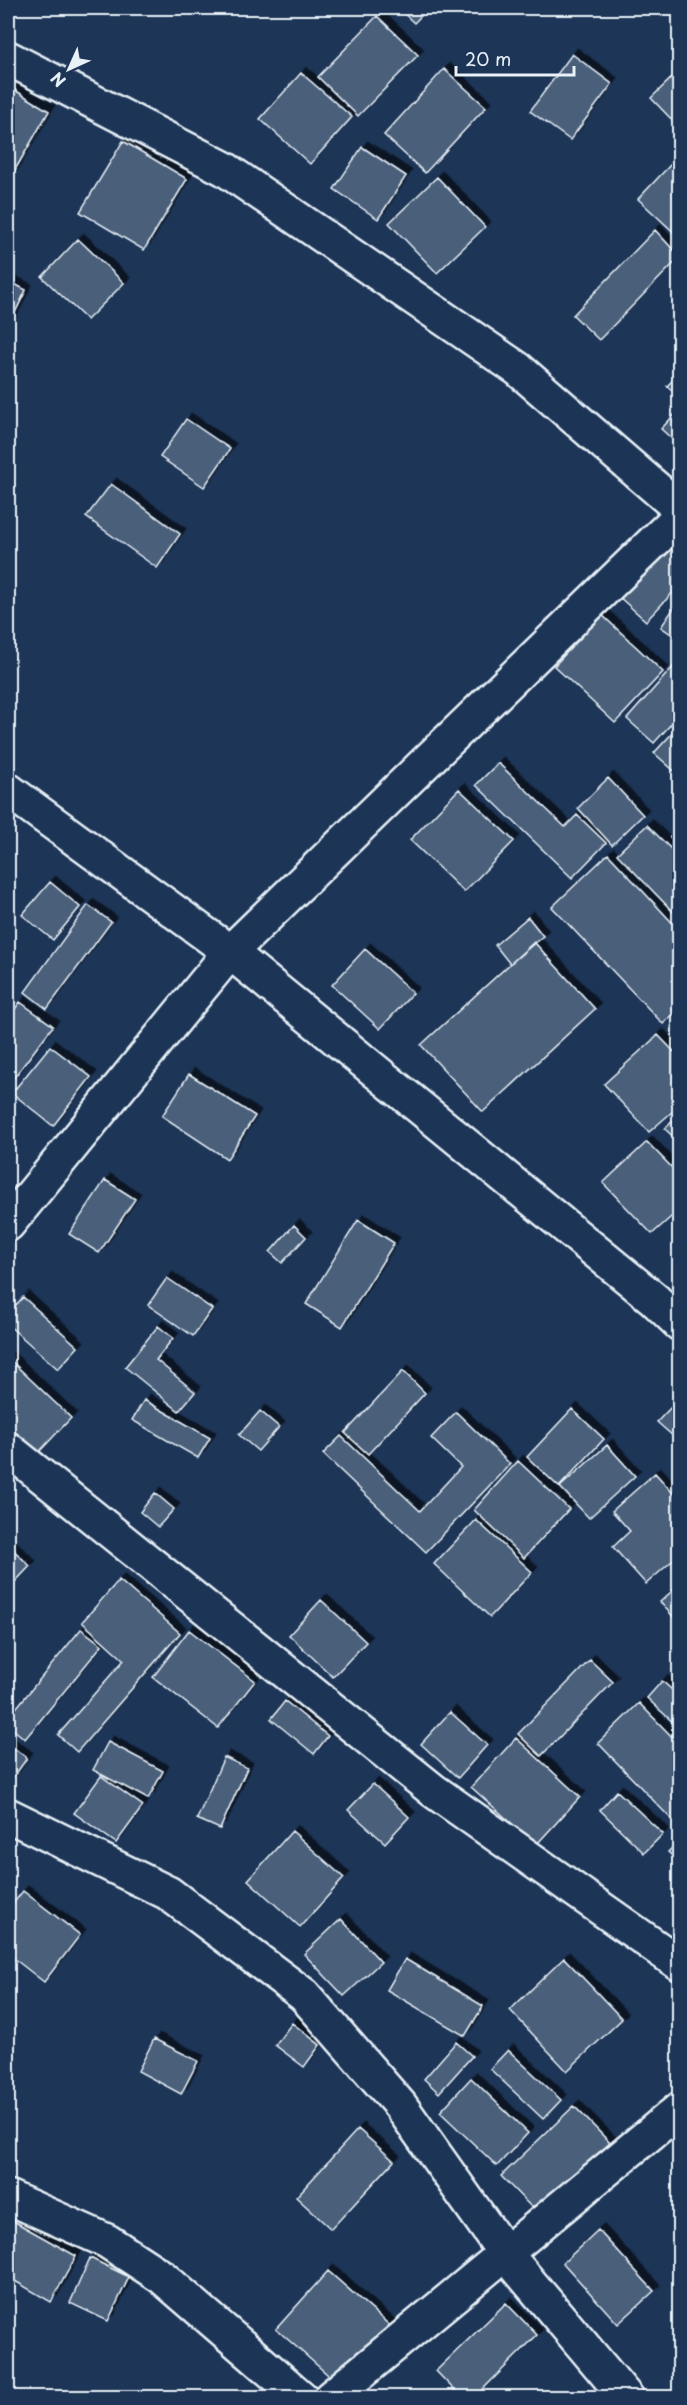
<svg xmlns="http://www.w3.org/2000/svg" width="687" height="2405" viewBox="0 0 687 2405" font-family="'Playpen Sans',sans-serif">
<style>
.building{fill:#495e7a;stroke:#e8f1f8;stroke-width:1.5;filter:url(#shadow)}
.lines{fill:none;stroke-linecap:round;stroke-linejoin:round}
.minor-casing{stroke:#e8f1f8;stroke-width:38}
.tertiary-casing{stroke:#e8f1f8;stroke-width:38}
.minor{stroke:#1d3557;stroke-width:33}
.tertiary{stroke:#1d3557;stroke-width:33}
</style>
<defs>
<filter id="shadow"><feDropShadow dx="5.5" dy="-5.5" stdDeviation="0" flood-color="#0009"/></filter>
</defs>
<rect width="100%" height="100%" fill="#1d3557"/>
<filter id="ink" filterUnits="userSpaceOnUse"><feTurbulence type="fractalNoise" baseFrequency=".0167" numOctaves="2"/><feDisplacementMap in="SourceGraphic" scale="12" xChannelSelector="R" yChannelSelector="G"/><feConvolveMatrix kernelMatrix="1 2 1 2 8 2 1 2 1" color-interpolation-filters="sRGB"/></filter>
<g filter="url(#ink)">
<path class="building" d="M 398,8 L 429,8 L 414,23 Z
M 377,16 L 418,55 L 358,116 L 318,77 Z
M 572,54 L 612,84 L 570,140 L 530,111 Z
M 444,69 L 486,107 L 425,173 L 384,135 Z
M 680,70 L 680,123 L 677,125 L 651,98 Z
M 301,73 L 352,117 L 310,164 L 260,119 Z
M 8,86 L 49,111 L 12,175 L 8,173 Z
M 123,141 L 187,179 L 144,250 L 80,212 Z
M 362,147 L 406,176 L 378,219 L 334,189 Z
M 674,161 L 680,166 L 680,238 L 638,199 Z
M 437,177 L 485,227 L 437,273 L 389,223 Z
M 655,230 L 680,257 L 599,340 L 573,315 Z
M 78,239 L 124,283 L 87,320 L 42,277 Z
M 8,281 L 26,290 L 8,327 Z
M 680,373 L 680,397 L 667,386 Z
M 680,409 L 680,446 L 661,429 Z
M 186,419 L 230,449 L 204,487 L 160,457 Z
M 111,484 L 180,534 L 157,568 L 86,517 Z
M 666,544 L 680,556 L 680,585 L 646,621 L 618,596 Z
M 680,599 L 680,640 L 661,627 Z
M 602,615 L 663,672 L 615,723 L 554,666 Z
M 680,659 L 680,714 L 654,743 L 627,719 Z
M 680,725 L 680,776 L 654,753 Z
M 498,763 L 565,827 L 577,815 L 606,843 L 572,878 L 476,785 Z
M 608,778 L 643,815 L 612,845 L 578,808 Z
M 459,789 L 514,841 L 464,892 L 410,840 Z
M 647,825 L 680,858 L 680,919 L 617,854 Z
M 680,827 L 680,846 L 670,837 Z
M 608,854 L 680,931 L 680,1008 L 663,1024 L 552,907 Z
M 50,882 L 80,907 L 53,940 L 22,915 Z
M 88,905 L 111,922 L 47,1009 L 25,992 Z
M 528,917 L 543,936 L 510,964 L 495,945 Z
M 534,942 L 595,1009 L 483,1112 L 421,1045 Z
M 365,949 L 413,993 L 380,1029 L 332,985 Z
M 20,1002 L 53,1026 L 13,1079 L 8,1074 L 8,1019 Z
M 658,1035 L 680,1058 L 680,1105 L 649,1132 L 604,1084 Z
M 50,1046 L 91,1077 L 53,1126 L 12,1093 Z
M 189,1074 L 255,1116 L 227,1159 L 162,1116 Z
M 680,1113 L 680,1143 L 665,1129 Z
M 647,1142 L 680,1176 L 680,1209 L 652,1234 L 603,1183 Z
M 105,1180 L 135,1199 L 99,1253 L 69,1234 Z
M 358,1220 L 394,1243 L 342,1327 L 306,1304 Z
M 294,1225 L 306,1237 L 282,1263 L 270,1252 Z
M 167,1278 L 212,1309 L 193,1336 L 148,1305 Z
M 23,1297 L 78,1347 L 58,1369 L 8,1325 L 8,1314 Z
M 158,1326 L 173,1338 L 156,1360 L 195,1392 L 179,1411 L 125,1367 Z
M 8,1358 L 71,1418 L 38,1453 L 8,1425 Z
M 403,1371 L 425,1393 L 368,1454 L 345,1433 Z
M 144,1400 L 210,1438 L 198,1458 L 132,1420 Z
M 674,1404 L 680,1409 L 680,1431 L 674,1437 L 657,1422 Z
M 572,1409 L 604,1439 L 559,1487 L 527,1457 Z
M 260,1411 L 279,1427 L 258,1451 L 239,1435 Z
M 456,1412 L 510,1464 L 426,1552 L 323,1454 L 341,1436 L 420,1511 L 461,1467 L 431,1438 Z
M 607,1445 L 635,1476 L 589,1518 L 560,1487 Z
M 518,1461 L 569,1509 L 524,1558 L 474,1510 Z
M 655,1473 L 680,1501 L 680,1554 L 646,1584 L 613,1547 L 630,1531 L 612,1511 Z
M 155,1493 L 174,1509 L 158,1527 L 140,1512 Z
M 476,1520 L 532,1572 L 490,1617 L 434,1564 Z
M 8,1545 L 30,1566 L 14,1583 L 8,1578 Z
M 119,1580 L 180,1633 L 77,1752 L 58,1735 L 124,1660 L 82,1622 Z
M 680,1584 L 680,1624 L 660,1602 Z
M 321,1600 L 366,1642 L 333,1677 L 289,1635 Z
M 81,1629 L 102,1645 L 25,1739 L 8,1725 L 8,1718 Z
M 189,1630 L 255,1681 L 218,1728 L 153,1677 Z
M 590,1660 L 613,1682 L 541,1756 L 518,1734 Z
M 662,1681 L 680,1697 L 677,1726 L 647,1698 Z
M 285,1701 L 328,1736 L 314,1754 L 271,1719 Z
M 639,1703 L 680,1745 L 680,1822 L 677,1825 L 598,1743 Z
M 450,1712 L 487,1745 L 458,1778 L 421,1744 Z
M 516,1738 L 580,1797 L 536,1845 L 471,1787 Z
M 108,1742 L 163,1771 L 148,1799 L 93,1770 Z
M 8,1744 L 27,1758 L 8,1785 Z
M 224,1757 L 247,1768 L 220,1829 L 197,1819 Z
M 101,1776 L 143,1806 L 116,1843 L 74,1813 Z
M 373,1784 L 409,1817 L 385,1843 L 348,1810 Z
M 617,1791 L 663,1834 L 644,1853 L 600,1810 Z
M 292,1831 L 344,1878 L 300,1927 L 248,1880 Z
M 680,1840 L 680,1863 L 668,1852 Z
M 23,1891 L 80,1935 L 44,1982 L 8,1954 L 8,1910 Z
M 341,1919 L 381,1962 L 344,1996 L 304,1954 Z
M 564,1958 L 622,2019 L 567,2071 L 510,2010 Z
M 405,1959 L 483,2006 L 465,2036 L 387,1990 Z
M 292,2023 L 320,2045 L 304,2067 L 275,2045 Z
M 154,2039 L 198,2061 L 181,2094 L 138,2071 Z
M 456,2042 L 472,2056 L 439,2093 L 424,2079 Z
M 508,2050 L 561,2100 L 543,2119 L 490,2069 Z
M 471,2078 L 528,2133 L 497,2166 L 440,2112 Z
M 574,2106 L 610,2143 L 538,2214 L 501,2176 Z
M 358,2129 L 394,2161 L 331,2229 L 296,2197 Z
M 8,2218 L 76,2256 L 51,2302 L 8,2277 Z
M 598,2230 L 654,2291 L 618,2324 L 563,2263 Z
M 90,2258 L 129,2277 L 108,2321 L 70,2303 Z
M 328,2271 L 396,2331 L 344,2389 L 276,2329 Z
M 506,2303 L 537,2335 L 474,2398 L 462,2398 L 436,2371 Z
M 680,2360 L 680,2376 L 672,2368 Z"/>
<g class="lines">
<g class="minor-casing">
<path id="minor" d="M 8,58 L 225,169 L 518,369 L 680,509
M 8,1224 L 230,952 L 680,516
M 8,1449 L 434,1791 L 680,1964
M 8,1815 L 168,1893 L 304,1995 L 400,2105 L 504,2252 L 627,2398
M 8,2197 L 107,2241 L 162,2277 L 302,2398
M 330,2398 L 680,2109"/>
</g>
<g class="tertiary-casing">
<path id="tertiary" d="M 8,790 L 230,952 L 654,1299 L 680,1324"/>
</g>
<use href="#minor" class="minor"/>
<use href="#tertiary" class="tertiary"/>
</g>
</g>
<rect width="687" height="2405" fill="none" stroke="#1d3557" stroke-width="30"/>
<rect x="15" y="15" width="657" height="2375" fill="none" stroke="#e8f1f8" stroke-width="2" filter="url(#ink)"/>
<g transform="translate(69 69) rotate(225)" stroke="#1d3557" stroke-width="4.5" paint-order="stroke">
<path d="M0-4.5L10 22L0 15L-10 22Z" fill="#e8f1f8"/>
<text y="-9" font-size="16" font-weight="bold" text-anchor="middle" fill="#e8f1f8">N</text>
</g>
<path d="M456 66v9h118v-9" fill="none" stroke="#e8f1f8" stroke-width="3"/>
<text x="465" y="66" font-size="18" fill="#e8f1f8" stroke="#1d3557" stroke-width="4.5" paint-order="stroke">20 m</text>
</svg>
